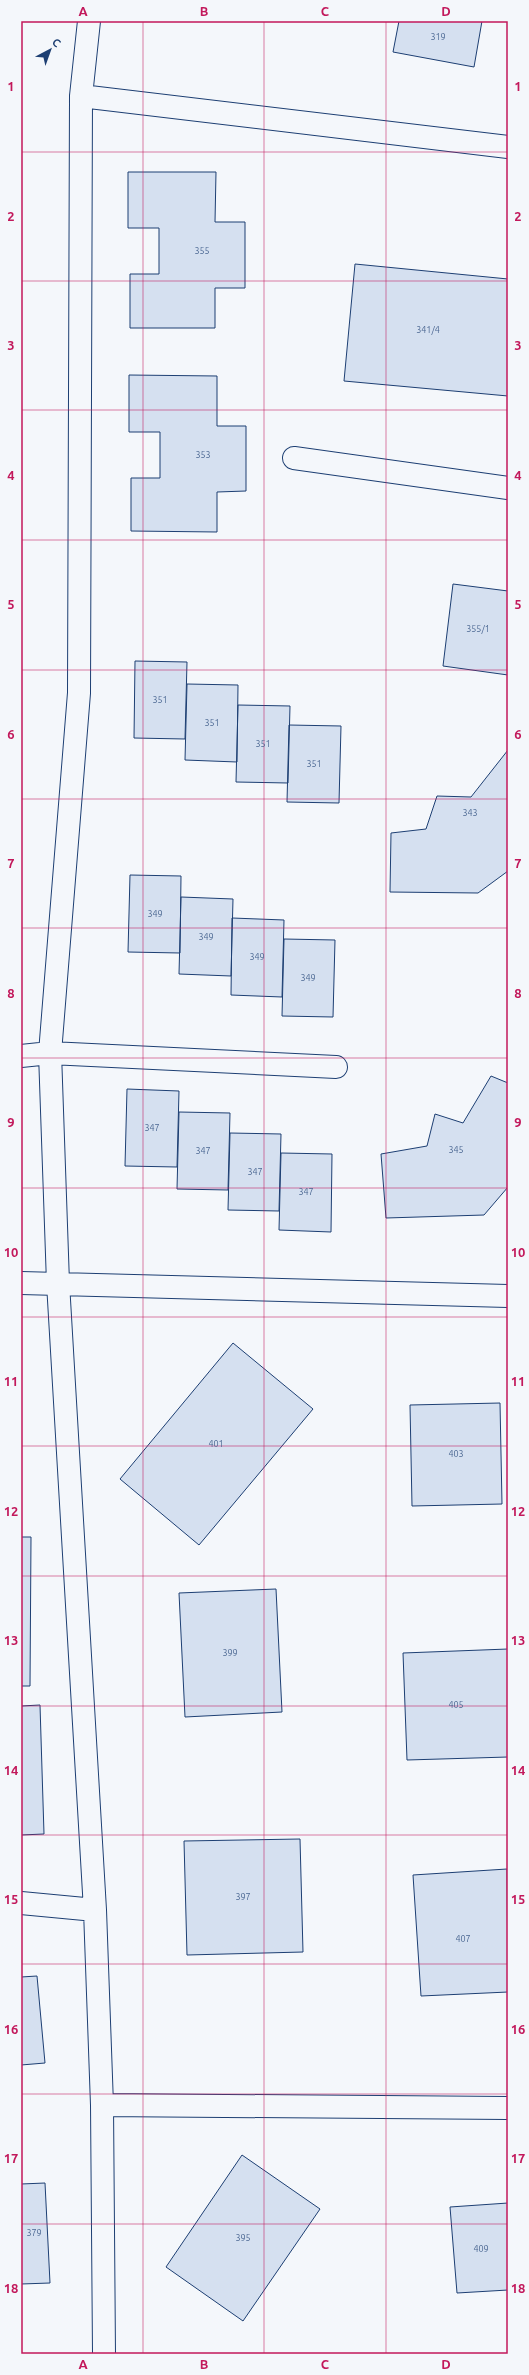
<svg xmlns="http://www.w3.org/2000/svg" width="529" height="2375" viewBox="0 0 529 2375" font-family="Ubuntu,sans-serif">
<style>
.building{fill:#d5e0f0;stroke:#1d3f73}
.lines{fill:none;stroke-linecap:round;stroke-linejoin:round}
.minor-casing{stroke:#1d3f73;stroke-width:24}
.minor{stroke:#f4f7fb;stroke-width:22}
.grid{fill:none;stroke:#c2185b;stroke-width:1;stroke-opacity:0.55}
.labels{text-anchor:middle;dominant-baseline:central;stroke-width:3;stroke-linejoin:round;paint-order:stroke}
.number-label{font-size:9px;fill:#4b6792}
.neatline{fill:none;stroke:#c2185b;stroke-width:1.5}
.grid-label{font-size:13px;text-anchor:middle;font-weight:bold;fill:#c2185b}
</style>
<rect width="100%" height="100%" fill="#f4f7fb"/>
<path class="building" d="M 399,21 L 482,21 L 474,67 L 393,52 Z
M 128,172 L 216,172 L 215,222 L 245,222 L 245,288 L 215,288 L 215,328 L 130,328 L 130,274 L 159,274 L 159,228 L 128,228 Z
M 355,264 L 508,279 L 508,396 L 344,381 Z
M 129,375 L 217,376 L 217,426 L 246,426 L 246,491 L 217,492 L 217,532 L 131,531 L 131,478 L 160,478 L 160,432 L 129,432 Z
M 453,584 L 508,591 L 508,675 L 443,666 Z
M 135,661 L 187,662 L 185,739 L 134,738 Z
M 187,684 L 238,685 L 237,762 L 185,760 Z
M 238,705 L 290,706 L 288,783 L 236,782 Z
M 289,725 L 341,726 L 339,803 L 287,802 Z
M 508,750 L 508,871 L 478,893 L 390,892 L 391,833 L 426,829 L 437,796 L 471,797 Z
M 130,875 L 181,876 L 180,953 L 128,952 Z
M 181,897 L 233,899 L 231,976 L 179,974 Z
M 232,918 L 284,920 L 282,997 L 231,995 Z
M 284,939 L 335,940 L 333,1017 L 282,1016 Z
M 491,1076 L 508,1083 L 508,1187 L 484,1215 L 386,1218 L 381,1154 L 427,1146 L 435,1114 L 463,1123 Z
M 127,1089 L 179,1091 L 177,1167 L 125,1166 Z
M 179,1112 L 230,1113 L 228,1190 L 177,1189 Z
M 230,1133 L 281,1134 L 279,1211 L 228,1210 Z
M 281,1153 L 332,1154 L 331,1232 L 279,1230 Z
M 233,1343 L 313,1409 L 199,1545 L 120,1479 Z
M 500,1403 L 502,1504 L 412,1506 L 410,1405 Z
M 21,1537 L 31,1537 L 30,1686 L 21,1686 Z
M 276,1589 L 282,1712 L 185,1717 L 179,1593 Z
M 508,1649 L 508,1757 L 407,1760 L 403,1653 Z
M 40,1705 L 44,1834 L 21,1835 L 21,1706 Z
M 300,1839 L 303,1952 L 187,1955 L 184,1841 Z
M 507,1869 L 508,1992 L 421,1996 L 413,1875 Z
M 37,1976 L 45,2063 L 21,2065 L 21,1977 Z
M 242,2155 L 320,2209 L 243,2321 L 166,2267 Z
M 45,2183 L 50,2283 L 21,2284 L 21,2184 Z
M 508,2203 L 508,2290 L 457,2293 L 450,2207 Z"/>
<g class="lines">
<g class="minor-casing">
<path id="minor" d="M 81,96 L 89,21
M 294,458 L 508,488
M 21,1056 L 50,1053 L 336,1067
M 21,1283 L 508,1296
M 21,1903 L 95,1910
M 102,2105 L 508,2108
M 104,2354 L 102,2105 L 95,1910 L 58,1283 L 50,1053 L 79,693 L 81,96 L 508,147"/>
</g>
<use href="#minor" class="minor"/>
</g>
<path class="grid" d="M 143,21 L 143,2354M 264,21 L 264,2354M 386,21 L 386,2354M 21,152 L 508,152M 21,281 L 508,281M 21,410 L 508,410M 21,540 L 508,540M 21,670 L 508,670M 21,799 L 508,799M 21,928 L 508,928M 21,1058 L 508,1058M 21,1188 L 508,1188M 21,1317 L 508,1317M 21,1446 L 508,1446M 21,1576 L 508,1576M 21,1706 L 508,1706M 21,1835 L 508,1835M 21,1964 L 508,1964M 21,2094 L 508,2094M 21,2224 L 508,2224"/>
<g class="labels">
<g class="number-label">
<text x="438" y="37">319</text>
<text x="202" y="251">355</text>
<text x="428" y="330">341/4</text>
<text x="203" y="455">353</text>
<text x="478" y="629">355/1</text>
<text x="160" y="700">351</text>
<text x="212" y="723">351</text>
<text x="263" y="744">351</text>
<text x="314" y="764">351</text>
<text x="470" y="813">343</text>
<text x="155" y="914">349</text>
<text x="206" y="937">349</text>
<text x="257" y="957">349</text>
<text x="308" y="978">349</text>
<text x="152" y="1128">347</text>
<text x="456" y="1150">345</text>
<text x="203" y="1151">347</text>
<text x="255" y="1172">347</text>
<text x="306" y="1192">347</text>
<text x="216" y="1444">401</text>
<text x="456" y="1454">403</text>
<text x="230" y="1653">399</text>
<text x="456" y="1705">405</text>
<text x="243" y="1897">397</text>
<text x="463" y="1939">407</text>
<text x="34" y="2233">379</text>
<text x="243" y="2238">395</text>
<text x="481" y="2249">409</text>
</g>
</g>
<rect width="529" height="2375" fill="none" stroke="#f4f7fb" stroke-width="44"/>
<g transform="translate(50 50) rotate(41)" stroke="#f4f7fb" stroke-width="3" paint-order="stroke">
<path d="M0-3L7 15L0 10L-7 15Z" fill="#1d3f73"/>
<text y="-6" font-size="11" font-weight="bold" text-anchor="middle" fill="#1d3f73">С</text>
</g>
<rect x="22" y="22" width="485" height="2331" class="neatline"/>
<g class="grid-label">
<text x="83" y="16">A</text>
<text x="204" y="16">B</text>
<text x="325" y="16">C</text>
<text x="446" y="16">D</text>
<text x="11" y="91">1</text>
<text x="518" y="91">1</text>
<text x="11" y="221">2</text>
<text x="518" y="221">2</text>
<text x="11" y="350">3</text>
<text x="518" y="350">3</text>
<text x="11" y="480">4</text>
<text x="518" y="480">4</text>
<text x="11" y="609">5</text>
<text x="518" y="609">5</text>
<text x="11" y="739">6</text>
<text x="518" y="739">6</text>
<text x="11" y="868">7</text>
<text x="518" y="868">7</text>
<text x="11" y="998">8</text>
<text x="518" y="998">8</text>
<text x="11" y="1127">9</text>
<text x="518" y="1127">9</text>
<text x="11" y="1257">10</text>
<text x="518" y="1257">10</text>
<text x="11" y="1386">11</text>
<text x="518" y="1386">11</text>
<text x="11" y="1516">12</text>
<text x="518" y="1516">12</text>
<text x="11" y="1645">13</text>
<text x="518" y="1645">13</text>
<text x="11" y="1775">14</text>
<text x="518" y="1775">14</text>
<text x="11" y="1904">15</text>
<text x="518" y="1904">15</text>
<text x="11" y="2034">16</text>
<text x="518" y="2034">16</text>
<text x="11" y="2163">17</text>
<text x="518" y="2163">17</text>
<text x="11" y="2293">18</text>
<text x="518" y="2293">18</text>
<text x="83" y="2369">A</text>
<text x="204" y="2369">B</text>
<text x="325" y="2369">C</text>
<text x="446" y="2369">D</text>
</g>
</svg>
